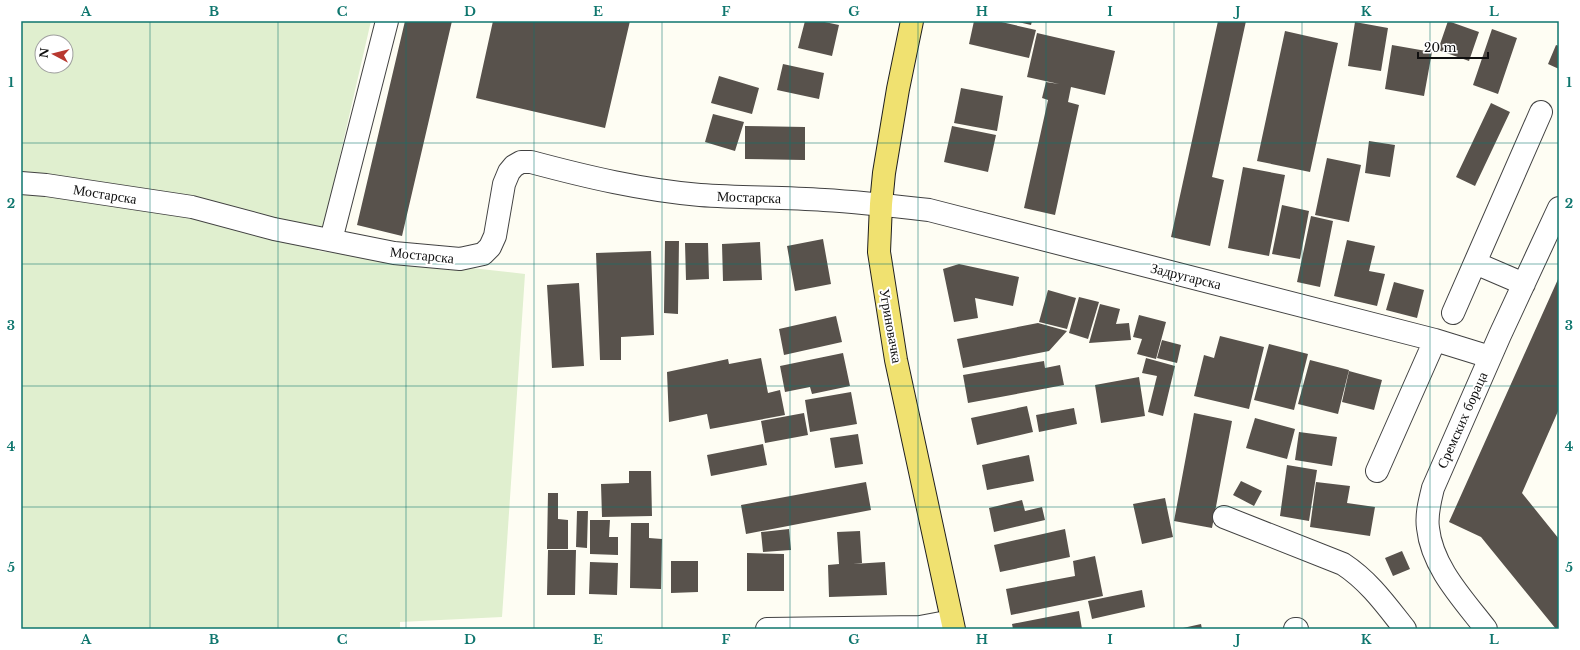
<svg xmlns="http://www.w3.org/2000/svg" width="1580" height="650" viewBox="0 0 1580 650" font-family="'Libre Baskerville',serif">
<style>
.pitch{fill:#e0efcf;fill-rule:evenodd}
.building{fill:#58524c}
.lines{fill:none;stroke-linecap:round;stroke-linejoin:round}
.minor-casing{stroke:#424242;stroke-width:24}
.major-casing{stroke:#202020;stroke-width:24}
.minor{stroke:#fff;stroke-width:22}
.major{stroke:#f0e170;stroke-width:22}
.grid{fill:none;stroke:#0f766e;stroke-width:1;stroke-opacity:0.55}
.labels{text-anchor:middle;dominant-baseline:central;stroke-width:4;stroke-linejoin:round;paint-order:stroke}
.street-label{font-size:14px;fill:#0f0f0f;stroke:#fff}
.neatline{fill:none;stroke:#0f766e;stroke-width:1.5}
.grid-label{font-size:13px;text-anchor:middle;font-weight:bold;fill:#0f766e}
</style>
<rect width="100%" height="100%" fill="#fefdf3"/>
<path class="pitch" d="M 21,21 L 371,21 L 318,251 L 525,274 L 502,617 L 400,622 L 400,629 L 21,629 ZM 42,42 L 66,42 L 66,66 L 42,66 Z"/>
<path class="building" d="M 405,21 L 452,21 L 402,236 L 357,225 Z
M 493,21 L 630,21 L 605,128 L 476,98 Z
M 805,21 L 820,21 L 839,25 L 832,56 L 798,48 Z
M 974,21 L 997,21 L 1036,30 L 1029,58 L 969,44 Z
M 1014,21 L 1032,21 L 1031,25 Z
M 1218,21 L 1246,21 L 1212,177 L 1224,180 L 1210,246 L 1171,237 Z
M 1448,21 L 1479,32 L 1469,61 L 1438,50 Z
M 1355,22 L 1388,28 L 1381,71 L 1348,66 Z
M 1492,29 L 1517,38 L 1498,94 L 1473,85 Z
M 1285,31 L 1338,43 L 1310,172 L 1257,161 Z
M 1037,33 L 1115,51 L 1105,95 L 1071,87 L 1068,102 L 1079,105 L 1055,215 L 1024,208 L 1048,100 L 1042,98 L 1046,82 L 1059,84 L 1027,77 Z
M 1392,45 L 1432,52 L 1424,96 L 1385,89 Z
M 1556,45 L 1559,46 L 1559,69 L 1548,64 Z
M 783,64 L 824,73 L 819,99 L 777,90 Z
M 719,76 L 759,88 L 752,114 L 711,103 Z
M 961,88 L 1003,96 L 997,131 L 954,123 Z
M 1491,103 L 1510,112 L 1475,186 L 1456,177 Z
M 713,114 L 744,122 L 735,151 L 705,142 Z
M 745,126 L 805,127 L 805,160 L 745,159 Z
M 952,126 L 996,135 L 988,172 L 944,162 Z
M 1369,141 L 1395,145 L 1390,177 L 1365,173 Z
M 1327,158 L 1361,165 L 1349,222 L 1315,215 Z
M 1243,167 L 1285,175 L 1269,256 L 1228,248 Z
M 1282,205 L 1309,211 L 1300,259 L 1272,254 Z
M 1311,216 L 1333,221 L 1320,287 L 1297,282 Z
M 823,239 L 831,284 L 795,291 L 787,246 Z
M 1347,240 L 1375,246 L 1369,271 L 1385,274 L 1377,306 L 1334,296 Z
M 665,241 L 679,241 L 678,314 L 664,313 Z
M 760,242 L 762,280 L 723,281 L 722,244 Z
M 685,243 L 708,243 L 709,279 L 686,280 Z
M 651,251 L 654,335 L 621,337 L 621,360 L 600,360 L 596,253 Z
M 959,264 L 1019,277 L 1013,306 L 975,298 L 978,318 L 954,322 L 943,269 Z
M 1559,277 L 1559,409 L 1522,493 L 1559,539 L 1559,629 L 1556,629 L 1481,537 L 1449,522 Z
M 1394,282 L 1424,290 L 1417,318 L 1386,310 Z
M 579,283 L 584,366 L 552,368 L 547,285 Z
M 1048,290 L 1076,298 L 1067,329 L 1039,322 Z
M 1079,297 L 1099,302 L 1088,339 L 1069,333 Z
M 1100,304 L 1120,309 L 1116,324 L 1129,323 L 1131,340 L 1089,343 Z
M 1139,315 L 1166,322 L 1156,359 L 1137,354 L 1142,339 L 1133,337 Z
M 836,316 L 842,342 L 784,355 L 779,329 Z
M 1038,323 L 1067,331 L 1049,351 L 963,368 L 957,339 Z
M 1220,336 L 1264,347 L 1249,409 L 1194,396 L 1204,355 L 1214,358 Z
M 1162,340 L 1181,345 L 1177,363 L 1157,358 Z
M 1269,344 L 1308,354 L 1294,410 L 1254,400 Z
M 843,353 L 850,386 L 812,394 L 810,387 L 785,392 L 780,366 Z
M 761,358 L 768,393 L 780,390 L 785,415 L 710,429 L 707,414 L 669,422 L 667,372 L 728,359 L 729,364 Z
M 1146,358 L 1175,366 L 1163,416 L 1148,412 L 1157,376 L 1142,373 Z
M 1310,360 L 1349,370 L 1338,414 L 1298,404 Z
M 1044,361 L 1045,368 L 1060,365 L 1064,385 L 968,403 L 963,375 Z
M 1349,371 L 1382,380 L 1374,410 L 1342,402 Z
M 1139,377 L 1145,416 L 1101,423 L 1095,385 Z
M 851,392 L 857,424 L 810,432 L 805,400 Z
M 1027,406 L 1033,432 L 977,445 L 971,418 Z
M 1074,408 L 1077,424 L 1039,432 L 1036,415 Z
M 804,413 L 808,435 L 765,443 L 761,421 Z
M 1194,413 L 1232,421 L 1212,528 L 1174,521 Z
M 1255,418 L 1295,429 L 1287,459 L 1246,448 Z
M 1299,432 L 1337,437 L 1332,466 L 1295,460 Z
M 858,434 L 863,464 L 835,468 L 830,438 Z
M 763,444 L 767,465 L 711,476 L 707,455 Z
M 1029,455 L 1034,481 L 987,490 L 982,465 Z
M 1287,465 L 1317,470 L 1309,521 L 1280,516 Z
M 629,471 L 651,471 L 652,516 L 602,517 L 601,484 L 629,483 Z
M 1241,481 L 1262,491 L 1254,506 L 1233,495 Z
M 866,482 L 871,510 L 746,534 L 741,505 Z
M 1316,482 L 1350,486 L 1347,503 L 1375,507 L 1370,536 L 1310,527 Z
M 548,493 L 558,493 L 558,519 L 568,520 L 568,549 L 547,549 Z
M 1165,498 L 1173,537 L 1142,544 L 1133,504 Z
M 1022,500 L 1025,511 L 1042,507 L 1045,520 L 994,532 L 989,508 Z
M 577,511 L 588,511 L 587,548 L 576,547 Z
M 590,520 L 610,520 L 609,537 L 618,537 L 618,555 L 590,554 Z
M 631,523 L 649,523 L 649,538 L 662,539 L 661,589 L 630,588 Z
M 789,529 L 791,550 L 763,552 L 761,532 Z
M 1065,529 L 1070,557 L 1000,572 L 994,545 Z
M 860,531 L 862,563 L 853,564 L 885,562 L 887,595 L 829,597 L 828,565 L 839,564 L 837,532 Z
M 548,550 L 576,550 L 575,595 L 547,595 Z
M 1402,551 L 1410,569 L 1393,576 L 1385,558 Z
M 747,553 L 784,554 L 784,591 L 747,591 Z
M 1095,556 L 1103,596 L 1011,615 L 1006,589 L 1075,576 L 1073,561 Z
M 671,561 L 698,561 L 698,592 L 671,593 Z
M 590,562 L 618,563 L 617,595 L 589,594 Z
M 1142,590 L 1145,607 L 1092,619 L 1088,601 Z
M 1079,611 L 1082,629 L 1013,629 L 1012,624 Z
M 1201,624 L 1202,629 L 1183,629 L 1183,628 Z"/>
<g class="lines">
<g class="minor-casing">
<path id="minor" d="M 21,183 L 46,185 L 192,207 L 274,229 L 394,253 L 460,259 L 483,254 L 490,247 L 495,236 L 504,184 L 509,172 L 514,166 L 521,162 L 531,162 C 587,177 642,190 700,195 C 741,198 783,197 824,200 C 859,202 894,206 929,210 L 1435,340 L 1490,357
M 331,240 L 387,21
M 1475,263 L 1524,284
M 1453,313 L 1541,112
M 1377,471 L 1435,340
M 1224,517 L 1343,564 C 1369,581 1386,605 1405,629
M 767,629 L 920,627 L 952,621
M 1295,629 L 1297,629
M 1486,629 C 1463,599 1432,567 1428,528 C 1426,515 1430,500 1433,488 L 1500,335 L 1559,208"/>
</g>
<g class="major-casing">
<path id="major" d="M 912,21 L 898,89 L 884,173 L 881,204 L 879,252 L 896,360 L 954,629"/>
</g>
<use href="#minor" class="minor"/>
<use href="#major" class="major"/>
</g>
<path class="grid" d="M 150,21 L 150,629M 278,21 L 278,629M 406,21 L 406,629M 534,21 L 534,629M 662,21 L 662,629M 790,21 L 790,629M 918,21 L 918,629M 1046,21 L 1046,629M 1174,21 L 1174,629M 1302,21 L 1302,629M 1430,21 L 1430,629M 21,143 L 1559,143M 21,264 L 1559,264M 21,386 L 1559,386M 21,507 L 1559,507"/>
<g class="labels">
<g class="street-label">
<text transform="translate(105 194) rotate(9)">Мостарска</text>
<text transform="translate(749 197) rotate(2)">Мостарска</text>
<text transform="translate(422 255) rotate(6)">Мостарска</text>
<text transform="translate(1186 276) rotate(14)">Задругарска</text>
<text transform="translate(891 326) rotate(80)">Угриновачка</text>
<text transform="translate(1462 420) rotate(-66)">Сремских бораца</text>
</g>
</g>
<rect width="1580" height="650" fill="none" stroke="#ffffff" stroke-width="44"/>
<g transform="translate(54 54) rotate(277)"><circle r="19" fill="#ffffff" stroke="#9f9f9f"/>
<path d="M0-3L7 15L0 10L-7 15Z" fill="#b8382f"/>
<text y="-6" font-size="11" font-weight="bold" text-anchor="middle" fill="#0f0f0f">N</text>
</g>
<path d="M1418 52v6h70v-6" fill="none" stroke="#0f0f0f" stroke-width="2"/>
<text x="1424" y="52" font-size="12" fill="#0f0f0f" stroke="#ffffff" stroke-width="3" paint-order="stroke">20 m</text>
<rect x="22" y="22" width="1536" height="606" class="neatline"/>
<g class="grid-label">
<text x="86" y="16">A</text>
<text x="214" y="16">B</text>
<text x="342" y="16">C</text>
<text x="470" y="16">D</text>
<text x="598" y="16">E</text>
<text x="726" y="16">F</text>
<text x="854" y="16">G</text>
<text x="982" y="16">H</text>
<text x="1110" y="16">I</text>
<text x="1238" y="16">J</text>
<text x="1366" y="16">K</text>
<text x="1494" y="16">L</text>
<text x="11" y="87">1</text>
<text x="1569" y="87">1</text>
<text x="11" y="208">2</text>
<text x="1569" y="208">2</text>
<text x="11" y="330">3</text>
<text x="1569" y="330">3</text>
<text x="11" y="451">4</text>
<text x="1569" y="451">4</text>
<text x="11" y="572">5</text>
<text x="1569" y="572">5</text>
<text x="86" y="644">A</text>
<text x="214" y="644">B</text>
<text x="342" y="644">C</text>
<text x="470" y="644">D</text>
<text x="598" y="644">E</text>
<text x="726" y="644">F</text>
<text x="854" y="644">G</text>
<text x="982" y="644">H</text>
<text x="1110" y="644">I</text>
<text x="1238" y="644">J</text>
<text x="1366" y="644">K</text>
<text x="1494" y="644">L</text>
</g>
</svg>
